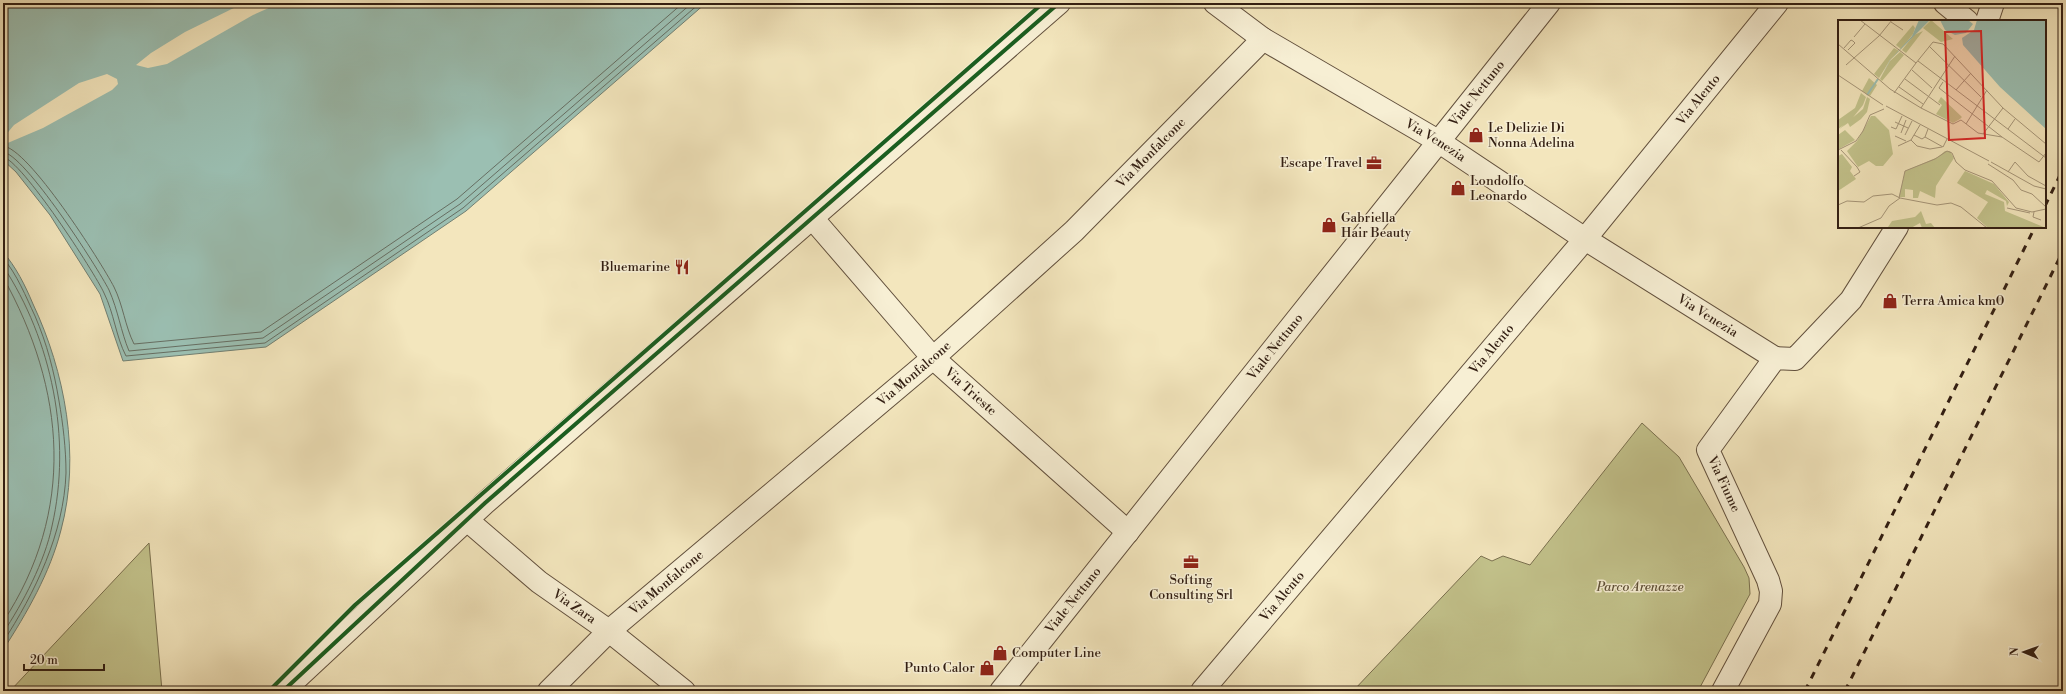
<svg xmlns="http://www.w3.org/2000/svg" width="2066" height="694" viewBox="0 0 2066 694" font-family="'Libre Bodoni',serif">
<style>
.green{fill:#c3c38c;stroke:#7a704f}
.water{fill:#9bbfb2;stroke:#717f72}
.pier{fill:#f3e6bd}
.lines{fill:none;stroke-linecap:round;stroke-linejoin:round}
.shore{stroke:#666e62;stroke-width:1}
.minor-casing{stroke:#62503d;stroke-width:24}
.minor{stroke:#f7efd4;stroke-width:22}
.rail{stroke:#321e12;stroke-width:3;stroke-dasharray:7 7;stroke-linecap:butt}
.cycleway-casing{stroke:#f7efd4;stroke-width:6}
.cycleway{stroke:#1b5e20;stroke-width:4}
.labels{text-anchor:middle;dominant-baseline:central;stroke-width:3;stroke-linejoin:round;paint-order:stroke}
.street-label{font-size:13px;fill:#321e12;stroke:#f7efd4}
.poi-label{font-size:13px;fill:#321e12;stroke:#f7efd4;text-anchor:start}
.park-label{font-size:13px;font-style:italic;fill:#5e5037;stroke:#f7efd4}
.inset-river{fill:none;stroke:#9bbfb2;stroke-width:2}
.inset-road{fill:none;stroke:#a69679;stroke-width:1}
.view{fill:#d62828;fill-opacity:0.15;stroke:#d62828;stroke-width:2}
.inset-edge{fill:none;stroke:#321e12;stroke-width:2}
</style>
<rect width="100%" height="100%" fill="#f3e6bd"/>
<filter id="stains"><feTurbulence type="fractalNoise" baseFrequency=".005" numOctaves="4"/><feColorMatrix values="0 0 0 0 .2 0 0 0 0 .09 0 0 0 0 .02 0 0 0 .5 -.17"/></filter>
<radialGradient id="worn" r=".72"><stop offset=".6" stop-color="#630" stop-opacity="0"/><stop offset="1" stop-color="#630" stop-opacity=".3"/></radialGradient>
<path class="green" d="M 1642,423 L 1679,457 L 1744,567 L 1749,578 L 1750,594 L 1698,691 L 1353,691 L 1481,556 L 1492,561 L 1503,556 L 1530,565 Z
M 149,543 L 162,691 L 10,691 Z"/>
<path class="water" d="M 3,3 L 706,3 L 466,211 L 266,347 L 123,361 L 100,294 L 50,215 L 16,172 L 3,160 Z
M 3,252 C 16,267 25,285 33,304 C 65,372 81,456 61,530 C 50,573 27,613 3,650 Z"/>
<path class="pier" d="M 244,3 L 280,3 L 253,15 L 167,64 L 148,68 L 136,65 L 151,53 L 185,32 Z
M 107,74 L 117,79 L 118,84 L 112,90 L 43,128 L 3,145 L 4,137 L 14,125 L 79,83 Z"/>
<g class="lines">
<path class="shore" d="M 3,146 C 28,147 101,262 114,287 C 123,305 125,326 134,344 L 261,332 L 457,199 L 683,3
M 3,152 C 24,153 98,268 109,290 C 118,310 121,332 129,351 L 263,338 L 460,204 L 692,3
M 3,157 C 21,159 95,273 104,293 C 114,313 116,337 126,356 L 265,343 L 463,208 L 700,3
M 3,258 C 17,274 26,297 35,316 C 47,344 54,371 59,401 C 63,424 66,449 66,473 C 64,533 35,593 3,642
M 3,266 C 52,340 72,439 52,526 C 45,561 23,603 3,633
M 3,277 C 66,390 76,511 3,622"/>
<g class="minor-casing">
<g id="minor">
<path id="s1" d="M 1215,3 L 1263,39 L 1438,141 L 1585,239 L 1775,358"/>
<path d="M 1945,3 L 1967,21"/>
<path d="M 1987,21 L 1993,3"/>
<path id="s2" d="M 813,219 L 933,358 L 1128,532"/>
<path id="s3" d="M 467,520 L 539,582 L 609,631 L 684,691"/>
<path d="M 283,691 L 485,503 L 1059,3"/>
<path id="s4" d="M 549,691 L 609,631 L 933,358 L 1074,231 L 1263,39"/>
<path id="s5" d="M 1001,691 L 1549,3"/>
<path id="s6" d="M 1202,691 L 1585,239 L 1777,3"/>
<path d="M 1723,691 L 1770,604 L 1771,591 L 1768,580 L 1708,450 L 1775,358 L 1795,359 L 1851,300 L 1897,227"/>
</g>
</g>
<use href="#minor" class="minor"/>
<path class="rail" d="M 2045,206 L 2063,169
M 1805,691 L 2035,227
M 1845,691 L 2063,251"/>
<g class="cycleway-casing">
<path id="cycleway" d="M 269,691 L 355,605 L 1043,3 L 1047,3
M 283,691 L 485,503 L 1059,3"/>
</g>
<use href="#cycleway" class="cycleway"/>
</g>
<defs>
<g id="shop-bare" transform="scale(1.2)"><path d="M-5-2.5h2.3a2.7 3.5 0 0 1 5.4 0H5L5.5 6h-11ZM-1.5-2.5h3a1.5 2.3 0 0 0-3 0Z" fill="#8f2418" stroke="#f7efd4" stroke-width="2.5" paint-order="stroke"/></g>
<g id="office-bare" transform="scale(1.2)"><path d="M-6-3h4V-5.5h4V-3h4V5H-6ZM-1-4.5V-3h2v-1.5ZM-6 0V1H6V0Z" fill="#8f2418" stroke="#f7efd4" stroke-width="2.5" paint-order="stroke"/></g>
<g id="restaurant-bare" transform="scale(1.2)"><path d="M-5-6h1v4h1v-4h1v4h1v-4h1v5L-1.5 .5V6h-2V.5L-5-1ZM5-6V6H3V1.5H1.5Q1.5-4 5-6Z" fill="#8f2418" stroke="#f7efd4" stroke-width="2.5" paint-order="stroke"/></g>
</defs>
<g fill-rule="evenodd">
<use href="#shop-bare" x="1476" y="135"/>
<use href="#office-bare" x="1374" y="163"/>
<use href="#shop-bare" x="1458" y="188"/>
<use href="#shop-bare" x="1329" y="225"/>
<use href="#restaurant-bare" x="682" y="267"/>
<use href="#shop-bare" x="1890" y="301"/>
<use href="#office-bare" x="1191" y="562"/>
<use href="#shop-bare" x="1000" y="653"/>
<use href="#shop-bare" x="987" y="668"/>
</g>
<g class="labels">
<g class="street-label">
<text stroke="none"><textPath href="#s5" startOffset="764">Viale Nettuno</textPath></text>
<text stroke="none"><textPath href="#s6" startOffset="772">Via Alento</textPath></text>
<text stroke="none"><textPath href="#s1" startOffset="260">Via Venezia</textPath></text>
<text stroke="none"><textPath href="#s4" startOffset="808">Via Monfalcone</textPath></text>
<text stroke="none"><textPath href="#s1" startOffset="584">Via Venezia</textPath></text>
<text stroke="none"><textPath href="#s5" startOffset="440">Viale Nettuno</textPath></text>
<text stroke="none"><textPath href="#s6" startOffset="448">Via Alento</textPath></text>
<text stroke="none"><textPath href="#s4" startOffset="484">Via Monfalcone</textPath></text>
<text stroke="none"><textPath href="#s2" startOffset="234">Via Trieste</textPath></text>
<text transform="translate(1724 484) rotate(65)">Via Fiume</text>
<text stroke="none"><textPath href="#s4" startOffset="160">Via Monfalcone</textPath></text>
<text stroke="none"><textPath href="#s6" startOffset="124">Via Alento</textPath></text>
<text stroke="none"><textPath href="#s5" startOffset="116">Viale Nettuno</textPath></text>
<text stroke="none"><textPath href="#s3" startOffset="138">Via Zara</textPath></text>
</g>
<g class="poi-label">
<text x="1488" y="128">Le Delizie Di<tspan x="1488" dy="15">Nonna Adelina</tspan></text>
<text x="1362" y="163" text-anchor="end">Escape Travel</text>
<text x="1470" y="181">Londolfo<tspan x="1470" dy="15">Leonardo</tspan></text>
<text x="1341" y="218">Gabriella<tspan x="1341" dy="15">Hair Beauty</tspan></text>
<text x="670" y="267" text-anchor="end">Bluemarine</text>
<text x="1902" y="301">Terra Amica km0</text>
<text x="1191" y="580" text-anchor="middle">Softing<tspan x="1191" dy="15">Consulting Srl</tspan></text>
<text x="1012" y="653">Computer Line</text>
<text x="975" y="668" text-anchor="end">Punto Calor</text>
</g>
<g class="park-label">
<text x="1640" y="587">Parco Arenazze</text>
</g>
</g>
<g transform="translate(1838 20)">
<rect width="208" height="208" fill="#f3e6bd"/>
<path d="M 93,0 L 115,19 L 103,22 L 85,8 ZM 75,5 L 77,8 L 75,14 L 63,29 L 58,25 ZM 85,11 L 68,33 L 64,30 L 76,15 ZM 56,28 L 61,31 L 52,40 L 41,58 L 36,54 ZM 62,32 L 66,35 L 44,61 L 42,59 L 52,41 ZM 31,58 L 39,65 L 32,76 L 24,71 ZM 23,73 L 28,77 L 25,85 L 13,100 L 0,109 L 0,100 L 17,88 ZM 29,77 L 32,79 L 29,92 L 23,99 L 12,107 L 10,103 L 0,110 L 25,89 ZM 103,77 L 124,97 L 122,99 L 115,103 L 98,94 L 104,85 L 100,82 ZM 33,96 L 37,96 L 51,110 L 55,134 L 45,146 L 38,146 L 31,141 L 20,147 L 9,131 L 19,121 ZM 7,110 L 17,120 L 1,129 L 0,115 ZM 107,131 L 112,131 L 116,138 L 98,166 L 97,178 L 82,171 L 80,178 L 75,178 L 75,170 L 67,169 L 67,177 L 61,177 L 67,151 L 100,137 ZM 4,134 L 14,147 L 12,151 L 18,159 L 0,171 L 0,136 ZM 127,151 L 156,164 L 171,182 L 169,186 L 168,181 L 149,170 L 147,174 L 166,182 L 167,191 L 208,208 L 150,208 L 139,198 L 150,182 L 119,163 ZM 83,191 L 88,204 L 93,203 L 97,208 L 84,208 L 82,203 L 73,208 L 50,207 L 54,201 L 77,197 Z" fill="#c3c38c"/>
<path d="M 81,0 L 92,0 L 53,39 L 42,59 L 52,40 L 74,16 ZM 102,0 L 130,0 L 135,4 L 128,13 L 117,15 L 107,10 ZM 139,0 L 208,0 L 208,109 L 162,67 L 125,25 L 124,18 L 136,10 Z" fill="#9bbfb2"/>
<path class="inset-river" d="M 29,75 L 40,59"/>
<path class="inset-road" d="M 22,0 L 78,43M 53,2 L 65,10M 16,17 L 27,4M 0,24 L 52,69 L 83,88 L 115,104 L 123,100 L 140,113 L 164,117M 91,26 L 143,77M 6,28 L 13,20 L 15,21 L 17,23 L 10,30M 80,41 L 208,138M 78,43 L 95,22 L 105,24 L 165,88 L 208,124M 8,45 L 41,16 L 54,0M 74,50 L 94,68M 0,55 L 45,85M 67,59 L 102,85M 105,62 L 101,68 L 164,117 L 201,142 L 208,133M 61,67 L 85,84M 118,70 L 133,53M 56,73 L 78,43M 48,86 L 151,141M 83,88 L 117,36M 57,102 L 70,108M 128,104 L 149,70M 53,107 L 58,109 L 64,96M 90,109 L 87,117 L 105,127 L 109,119M 170,109 L 177,99M 63,113 L 68,100M 145,114 L 165,88M 67,115 L 74,101M 76,115 L 84,119 L 87,117M 57,116 L 68,121M 73,120 L 79,126 L 92,129 L 104,127M 60,126 L 73,120 L 82,105M 0,130 L 18,121 L 25,111 L 32,95 L 46,89M 3,130 L 19,147 L 22,152 L 16,156M 153,142 L 196,166 L 208,169M 150,144 L 175,160 L 183,170 L 194,174 L 208,187M 170,152 L 177,142 L 190,156 L 208,166M 61,178 L 67,151 L 97,139 L 109,131 L 114,133 L 118,142 L 127,150 L 154,161 L 178,188 L 194,192 L 208,189M 0,185 L 9,181 L 26,182 L 35,176 L 54,174 L 62,178 L 99,185 L 113,183 L 123,187 L 149,208M 169,188 L 192,193M 196,192 L 195,197 L 203,200M 20,208 L 43,198 L 51,186 L 62,178"/>
<path class="view" d="M 143,11 L 147,118 L 111,120 L 107,12 Z"/>
<rect width="208" height="208" class="inset-edge"/>
</g>
<rect width="2066" height="694" fill="none" stroke="#f3e6bd" stroke-width="16"/>
<rect x="4" y="4" width="2058" height="686" fill="none" stroke="#321e12" stroke-width="2"/>
<rect x="8" y="8" width="2050" height="678" fill="none" stroke="#321e12"/>
<g transform="translate(2024 652) rotate(272)" stroke="#f7efd4" stroke-width="3" paint-order="stroke">
<path d="M0-3L7 15L0 10L-7 15Z" fill="#321e12"/>
<text y="-6" font-size="11" font-weight="bold" text-anchor="middle" fill="#321e12">N</text>
</g>
<path d="M24 664v6h80v-6" fill="none" stroke="#321e12" stroke-width="2"/>
<text x="30" y="664" font-size="12" fill="#321e12" stroke="#f7efd4" stroke-width="3" paint-order="stroke">20 m</text>
<rect width="100%" height="100%" filter="url(#stains)"/>
<rect width="100%" height="100%" fill="url(#worn)"/>
</svg>
